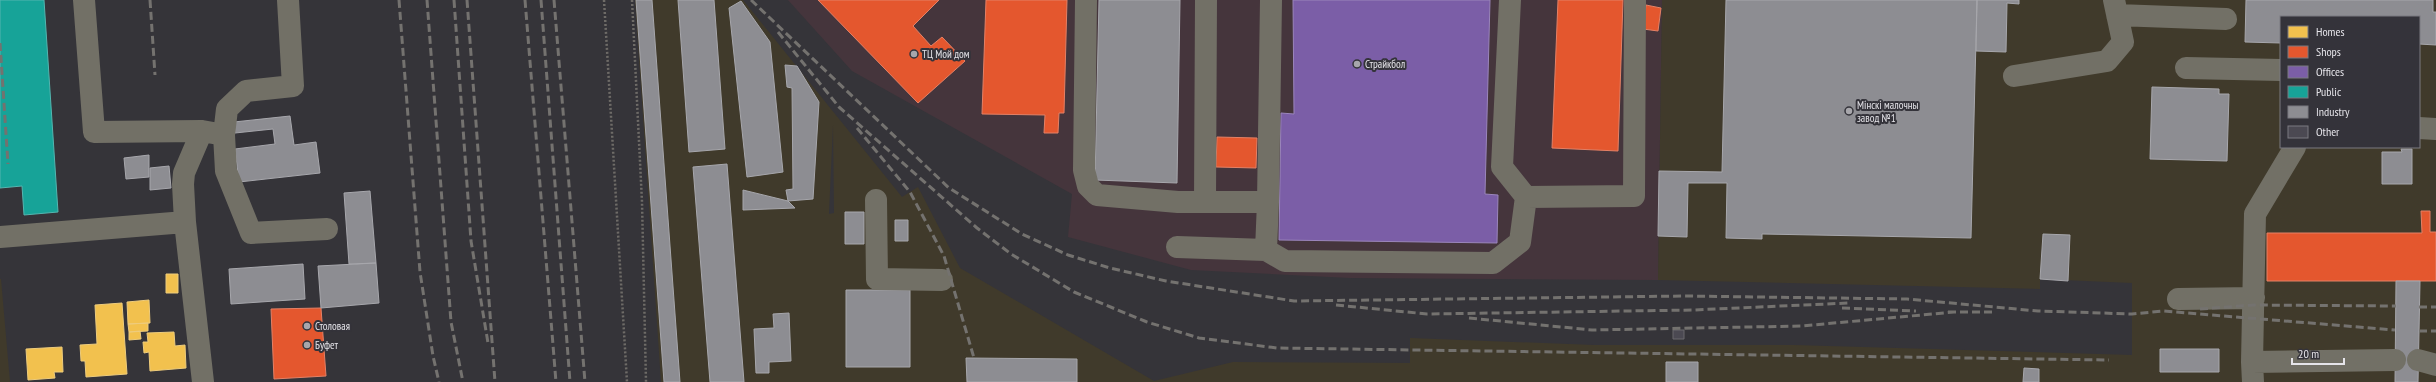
<svg xmlns="http://www.w3.org/2000/svg" width="2436" height="382" viewBox="0 0 2436 382" font-family="'PT Sans Narrow',sans-serif">
<style>
.commercial{fill:#45353c}
.industrial{fill:#403a2b;fill-rule:evenodd}
.homes{fill:#f2c14e;stroke:#eecc7c}
.shops{fill:#e4572e;stroke:#e48166}
.offices{fill:#7b5ea7;stroke:#9b86bb}
.public{fill:#17a398;stroke:#55b6b0}
.industry{fill:#8d8d92;stroke:#a7a7ac}
.building{fill:#4b4952;stroke:#6a696d}
.lines{fill:none;stroke-linecap:round;stroke-linejoin:round}
.path{stroke:#6e6b67;stroke-width:2.5;stroke-dasharray:2 2;stroke-linecap:butt}
.minor{stroke:#727066;stroke-width:22}
.rail{stroke:#74726f;stroke-width:3;stroke-dasharray:8 4;stroke-linecap:butt}
.poi-dot{fill:#a7a6ab;stroke:#34333a;stroke-width:1.5}
.labels{text-anchor:middle;dominant-baseline:central;stroke-width:4;stroke-linejoin:round;paint-order:stroke}
.poi-label{font-size:11px;fill:#e5e4e9;stroke:#34333a;text-anchor:start}
</style>
<rect width="100%" height="100%" fill="#353439"/>
<path class="commercial" d="M 788,0 L 1662,0 L 1658,280 L 1350,278 L 1191,270 L 1068,237 L 1072,194 L 852,71 Z"/>
<path class="industrial" d="M 635,0 L 743,0 L 902,197 L 918,187 L 960,268 L 1154,381 L 1233,362 L 1410,363 L 1410,338 L 1594,345 L 1794,345 L 2132,355 L 2132,283 L 2040,279 L 2040,289 L 1658,280 L 1662,0 L 2436,0 L 2436,382 L 661,382 ZM 2281,17 L 2419,17 L 2419,147 L 2281,147 ZM 833,125 L 834,213 L 829,214 L 829,213 Z
M 0,279 L 1,279 L 10,382 L 0,382 Z"/>
<path class="homes" d="M 166,274 L 178,274 L 178,293 L 166,293 Z
M 149,300 L 150,323 L 128,324 L 127,302 Z
M 122,303 L 127,374 L 86,377 L 85,361 L 81,361 L 80,345 L 97,344 L 95,305 Z
M 148,323 L 148,331 L 129,332 L 128,324 Z
M 140,331 L 141,339 L 129,340 L 129,332 Z
M 174,332 L 175,346 L 185,345 L 186,368 L 150,371 L 149,352 L 144,353 L 143,342 L 148,342 L 147,333 Z
M 62,347 L 63,372 L 54,372 L 55,378 L 28,380 L 26,349 Z"/>
<path class="shops" d="M 818,0 L 939,0 L 913,26 L 931,46 L 942,37 L 965,61 L 918,103 Z
M 986,0 L 1067,0 L 1064,113 L 1059,113 L 1058,133 L 1044,133 L 1045,115 L 982,114 Z
M 1558,0 L 1623,0 L 1618,151 L 1552,148 Z
M 1646,5 L 1661,8 L 1658,31 L 1643,29 Z
M 1217,137 L 1257,138 L 1256,168 L 1216,167 Z
M 2421,211 L 2430,211 L 2430,232 L 2436,232 L 2436,281 L 2267,281 L 2267,233 L 2422,233 Z
M 321,308 L 326,376 L 274,379 L 271,309 Z"/>
<path class="offices" d="M 1293,0 L 1490,0 L 1485,194 L 1498,195 L 1497,243 L 1279,240 L 1281,113 L 1294,114 Z"/>
<path class="public" d="M 0,0 L 44,0 L 58,212 L 24,215 L 22,186 L 0,188 Z"/>
<path class="industry" d="M 636,0 L 652,0 L 680,382 L 664,382 Z
M 678,0 L 714,0 L 725,149 L 689,152 Z
M 1099,0 L 1180,0 L 1177,183 L 1095,180 Z
M 1726,0 L 1977,0 L 1971,238 L 1762,234 L 1762,239 L 1726,238 L 1727,183 L 1688,183 L 1687,237 L 1658,236 L 1659,171 L 1722,172 Z
M 1977,0 L 2019,0 L 2019,4 L 2007,3 L 2006,52 L 1976,51 Z
M 2246,0 L 2433,0 L 2433,12 L 2436,12 L 2436,45 L 2419,44 L 2419,17 L 2281,17 L 2281,43 L 2245,42 Z
M 741,1 L 770,42 L 783,172 L 747,177 L 729,8 Z
M 785,65 L 797,66 L 819,102 L 813,199 L 788,201 L 786,190 L 793,189 L 792,88 L 787,87 Z
M 2152,87 L 2219,89 L 2219,94 L 2229,94 L 2227,161 L 2150,159 Z
M 290,116 L 294,145 L 316,142 L 320,173 L 239,182 L 235,149 L 275,144 L 273,129 L 235,133 L 234,122 Z
M 2401,149 L 2412,149 L 2412,184 L 2382,184 L 2382,152 L 2402,152 Z
M 149,155 L 149,177 L 126,179 L 124,158 Z
M 727,164 L 744,382 L 710,382 L 693,167 Z
M 169,166 L 171,188 L 150,190 L 150,168 Z
M 743,190 L 788,201 L 795,208 L 743,210 Z
M 370,191 L 376,263 L 349,264 L 344,193 Z
M 845,212 L 864,212 L 864,244 L 845,244 Z
M 895,220 L 908,220 L 908,241 L 895,241 Z
M 2043,234 L 2070,235 L 2068,281 L 2040,279 Z
M 376,263 L 379,303 L 321,308 L 318,266 Z
M 303,264 L 305,299 L 231,304 L 229,269 Z
M 2396,281 L 2420,281 L 2418,382 L 2395,382 Z
M 846,290 L 910,290 L 910,367 L 846,367 Z
M 789,313 L 791,361 L 769,362 L 769,373 L 756,373 L 754,329 L 774,328 L 773,314 Z
M 2160,349 L 2219,349 L 2219,372 L 2160,372 Z
M 966,358 L 1077,359 L 1077,382 L 967,382 Z
M 1666,362 L 1698,362 L 1698,382 L 1666,382 Z
M 2024,368 L 2039,369 L 2039,382 L 2023,382 Z"/>
<path class="building" d="M 1673,330 L 1684,330 L 1684,339 L 1673,339 Z"/>
<g class="lines">
<path class="path" d="M 604,0 L 627,382
M 632,0 L 642,202 L 646,382"/>
<path class="minor" d="M 84,0 L 94,132 L 202,131 L 224,135 L 226,171 L 251,233 L 327,229
M 1086,0 L 1084,170 L 1088,186 L 1097,195 L 1178,202 L 1205,202 L 1206,0
M 2117,15 L 2226,19
M 2186,68 L 2281,70
M 2014,76 L 2107,61 L 2123,42 L 2114,0
M 2419,128 L 2436,129
M 224,135 L 227,109 L 246,91 L 293,86 L 288,0
M 1526,197 L 1634,196 L 1635,0
M 876,200 L 877,279 L 942,280
M 1205,202 L 1268,202 L 1266,250 L 1285,261 L 1493,263 L 1520,242 L 1526,197 L 1502,167 L 1510,0
M 1268,202 L 1271,0
M 185,222 L 183,184 L 184,173 L 202,131
M 0,237 L 185,222 L 203,382
M 1177,247 L 1266,250
M 2178,299 L 2254,298
M 2418,360 L 2436,365
M 2252,362 L 2255,214 L 2295,147
M 2253,382 L 2252,362 L 2395,360"/>
<path class="rail" d="M 150,0 L 155,75
M 399,0 L 420,272 L 433,356 L 439,382
M 427,0 L 451,322 L 463,382
M 454,0 L 471,241 L 488,343
M 467,0 L 495,382
M 525,0 L 556,382
M 541,0 L 570,382
M 554,0 L 585,382
M 751,0 L 949,188 L 1022,234 L 1068,255 L 1110,268 L 1166,281 L 1294,301 L 1686,296 L 1907,299 L 2038,311 L 2132,314 L 2163,311 L 2395,330
M 778,32 L 839,107 L 977,228 L 1011,254 L 1074,292 L 1147,322 L 1199,338 L 1277,348 L 2109,360
M 0,43 L 8,164
M 857,128 L 910,192 L 944,256 L 974,358
M 1336,305 L 1427,314 L 1693,310 L 1849,303
M 2419,307 L 2436,307
M 1842,308 L 1916,311
M 2200,309 L 2254,305 L 2396,306
M 1948,312 L 1992,312
M 1469,318 L 1592,330 L 1802,326 L 1954,312
M 2419,331 L 2436,331"/>
</g>
<g class="poi-dot">
<circle cx="914" cy="54" r="4"/>
<circle cx="1357" cy="64" r="4"/>
<circle cx="1849" cy="111" r="4"/>
<circle cx="307" cy="326" r="4"/>
<circle cx="307" cy="345" r="4"/>
</g>
<g class="labels">
<g class="poi-label">
<text x="922" y="54">ТЦ Мой дом</text>
<text x="1365" y="64">Страйкбол</text>
<text x="1857" y="105">Мінскі малочны<tspan x="1857" dy="13">завод №1</tspan></text>
<text x="315" y="326">Столовая</text>
<text x="315" y="345">Буфет</text>
</g>
</g>
<rect x="2280" y="16" width="140" height="132" fill="#34333a" stroke="#7b7a80"/>
<rect x="2288" y="26" width="20" height="12" fill="#f2c14e" stroke="#7b7a80"/>
<text x="2316" y="36" font-size="12" fill="#e5e4e9">Homes</text>
<rect x="2288" y="46" width="20" height="12" fill="#e4572e" stroke="#7b7a80"/>
<text x="2316" y="56" font-size="12" fill="#e5e4e9">Shops</text>
<rect x="2288" y="66" width="20" height="12" fill="#7b5ea7" stroke="#7b7a80"/>
<text x="2316" y="76" font-size="12" fill="#e5e4e9">Offices</text>
<rect x="2288" y="86" width="20" height="12" fill="#17a398" stroke="#7b7a80"/>
<text x="2316" y="96" font-size="12" fill="#e5e4e9">Public</text>
<rect x="2288" y="106" width="20" height="12" fill="#8d8d92" stroke="#7b7a80"/>
<text x="2316" y="116" font-size="12" fill="#e5e4e9">Industry</text>
<rect x="2288" y="126" width="20" height="12" fill="#4b4952" stroke="#7b7a80"/>
<text x="2316" y="136" font-size="12" fill="#e5e4e9">Other</text>
<path d="M2292 358v6h52v-6" fill="none" stroke="#e5e4e9" stroke-width="2"/>
<text x="2298" y="358" font-size="12" fill="#e5e4e9" stroke="#34333a" stroke-width="3" paint-order="stroke">20 m</text>
</svg>
